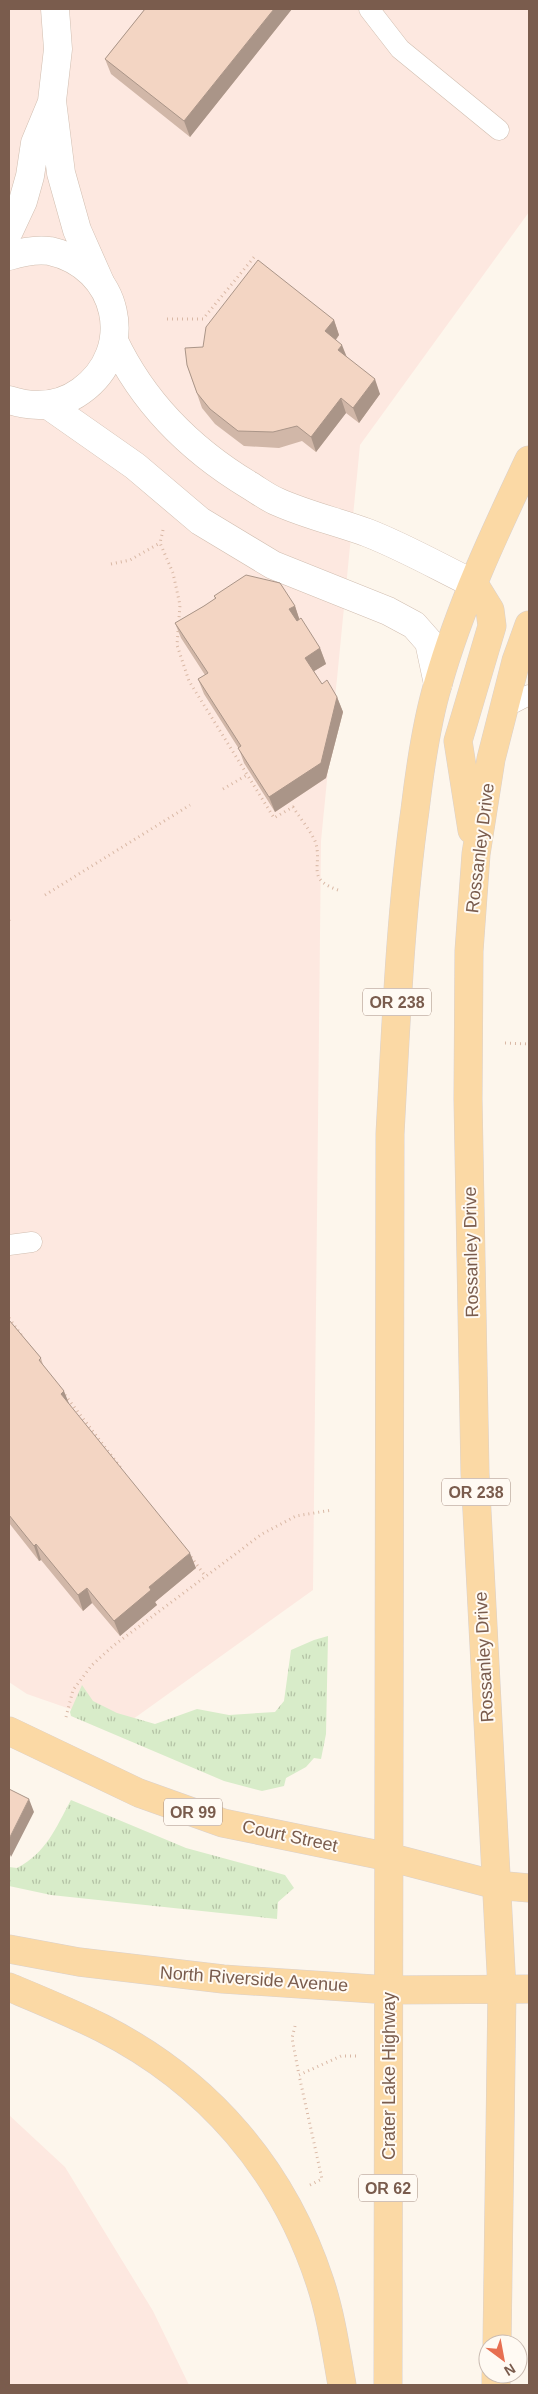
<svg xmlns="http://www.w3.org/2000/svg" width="538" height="2394" viewBox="0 0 538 2394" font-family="Helvetica,sans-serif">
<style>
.commercial{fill:#fde8e0}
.grass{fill:url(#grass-tufts)}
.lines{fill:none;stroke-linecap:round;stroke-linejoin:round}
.service-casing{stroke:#d1beb0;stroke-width:21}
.minor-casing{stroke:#d1beb0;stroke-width:29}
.tertiary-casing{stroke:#d1beb0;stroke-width:29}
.primary-casing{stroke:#dad1cd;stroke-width:29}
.path{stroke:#d9b8a5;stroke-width:3;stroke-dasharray:1 4;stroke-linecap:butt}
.service{stroke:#fff;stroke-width:20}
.minor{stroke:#fff;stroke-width:28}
.tertiary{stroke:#fff;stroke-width:28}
.primary{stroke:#fbd9a5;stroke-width:28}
.wall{fill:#d1b7a8}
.shaded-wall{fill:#aa9588}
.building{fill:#f3d5c3;stroke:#aa9588}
.labels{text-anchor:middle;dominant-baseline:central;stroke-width:4;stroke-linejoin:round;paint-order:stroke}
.shield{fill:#fffaf3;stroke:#a28b7f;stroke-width:1}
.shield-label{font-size:16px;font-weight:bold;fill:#7a5c4d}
.street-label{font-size:18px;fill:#7a5c4d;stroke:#fffaf3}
</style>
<defs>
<pattern id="grass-tufts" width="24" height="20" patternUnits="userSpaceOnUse" patternTransform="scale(1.25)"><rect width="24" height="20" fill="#d8ecc9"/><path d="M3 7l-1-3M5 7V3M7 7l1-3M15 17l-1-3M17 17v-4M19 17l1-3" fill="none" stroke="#b4c2a5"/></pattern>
</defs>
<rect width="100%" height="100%" fill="#fdf6ec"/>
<path class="commercial" d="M 9,9 L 529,9 L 529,212 L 360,445 L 321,841 L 313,1590 L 122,1727 L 27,1694 L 9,1682 Z
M 9,2115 L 65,2167 L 153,2311 L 189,2385 L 9,2385 Z"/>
<path class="grass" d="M 328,1636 L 326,1734 L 321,1759 L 314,1758 L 306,1767 L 286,1778 L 284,1786 L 262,1791 L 224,1781 L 71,1716 L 70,1712 L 82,1685 L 93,1701 L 117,1713 L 155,1724 L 197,1709 L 229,1715 L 275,1712 L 284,1701 L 291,1650 L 314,1640 Z
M 71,1800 L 186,1848 L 285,1875 L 294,1888 L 278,1902 L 277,1919 L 51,1895 L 9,1886 L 9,1867 L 17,1868 C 47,1852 55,1829 71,1800 Z"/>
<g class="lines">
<g class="service-casing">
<path id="service" d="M 369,9 L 400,49 L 499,130
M 504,708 L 529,695
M 9,1245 L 32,1242"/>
</g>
<g class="minor-casing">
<path id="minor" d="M 55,9 L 58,49 L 52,101 L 61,173 L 77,230 L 100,282
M 9,231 L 23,201 L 30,176 L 35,143 L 52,102"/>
</g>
<g class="tertiary-casing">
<path id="tertiary" d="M 9,256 C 22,252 36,249 50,251 C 119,266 138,350 81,391 C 59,407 34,408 9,400
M 114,341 C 143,402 191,450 249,485 C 259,491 268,498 278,502 C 307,515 338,522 368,533 C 404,547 439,567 474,584
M 48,405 L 135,466 L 200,521 L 273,565 L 388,611 L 414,625 L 429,642 L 438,684"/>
</g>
<g class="primary-casing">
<path id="primary" d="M 472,830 L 458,741 L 492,626 L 490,610 L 474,584
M 9,1731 L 139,1793 L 223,1823 L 389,1857 L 496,1885 L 529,1888
M 9,1949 L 79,1962 L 223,1979 L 389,1990 L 529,1989
M 9,1987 C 40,2000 72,2013 102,2028 C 208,2082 283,2169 320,2282 C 331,2315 336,2351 342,2385
M 497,2344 L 502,1990 L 475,1473 L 468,1099 L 469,951 L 476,854 L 491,759 L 516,661 L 529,625
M 388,2385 L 390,1134 C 396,1025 400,917 415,810 C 420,768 426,724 438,684 C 460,606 495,532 529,460
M 496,2385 L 496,2374"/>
</g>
<path class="path" d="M 167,319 L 203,319 L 255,256
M 163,530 L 160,543 L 173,573 L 180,605 L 177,645 L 189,681 L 274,818 L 293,807 C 300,818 310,830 315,841 C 324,866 303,879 341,891
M 111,564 L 130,560 L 160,543
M 223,789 L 247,775
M 45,895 L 190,805
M 9,920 L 12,917
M 505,1043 L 529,1044
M 9,1318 L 22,1336
M 65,1395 L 121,1468
M 191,1557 L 206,1577
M 66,1717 L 73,1690 L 92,1665 L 113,1646 L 262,1534 L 296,1516 L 332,1510
M 295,2026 L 292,2038 L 299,2075
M 310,2185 L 322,2179 L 299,2075 L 341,2056 L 357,2056"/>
<use href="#service" class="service"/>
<use href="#minor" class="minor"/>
<use href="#tertiary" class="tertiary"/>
<use href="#primary" class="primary"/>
</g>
<path class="wall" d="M 145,9 L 292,9 L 190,137 L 111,74 L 105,59 Z
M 334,320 L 339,335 L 336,340 L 346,356 L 380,394 L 359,423 L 346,413 L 316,452 L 302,441 L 279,448 L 244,446 L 215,424 L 202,408 L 187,365 L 203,347 Z
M 214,596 L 295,606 L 299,619 L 320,648 L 326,664 L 314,671 L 322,684 L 337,697 L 343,712 L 326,778 L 275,812 L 244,763 L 239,749 L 204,694 L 198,679 L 205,675 L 181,638 L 175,623 L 204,606 L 215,599 Z
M 9,1320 L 41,1358 L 43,1365 L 69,1404 L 196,1568 L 155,1602 L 157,1605 L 120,1636 L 92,1603 L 83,1611 L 41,1560 L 39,1561 L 9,1523 Z"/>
<path class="shaded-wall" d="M 274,9 L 292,9 L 190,137 L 184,121 Z
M 334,320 L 339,335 L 330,347 L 325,331 Z
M 342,345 L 348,360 L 338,350 Z
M 375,379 L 380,394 L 359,423 L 353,408 Z
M 341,398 L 346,413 L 316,452 L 311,437 Z
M 295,606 L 300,621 L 295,625 L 289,609 Z
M 320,648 L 326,664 L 311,673 L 305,658 Z
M 337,697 L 343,712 L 326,778 L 275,812 L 269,797 Z
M 64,1391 L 70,1406 L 61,1394 Z
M 36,1544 L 41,1560 L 39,1561 L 34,1546 Z
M 190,1553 L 196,1568 L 155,1602 L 157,1605 L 120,1636 L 114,1621 L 149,1587 Z
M 87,1588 L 92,1603 L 83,1611 L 78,1595 Z
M 29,1799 L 34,1812 L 11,1857 L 9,1852 L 9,1839 Z"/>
<path class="building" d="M 145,9 L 274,9 L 184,121 L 105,59 Z
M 258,260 L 334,320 L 325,331 L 342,345 L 338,350 L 375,379 L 353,408 L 341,398 L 311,437 L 297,426 L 273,432 L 238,431 L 210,409 L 197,393 L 187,365 L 185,348 L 203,347 L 206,327 Z
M 246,575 L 280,583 L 295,606 L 289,609 L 297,621 L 301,618 L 320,648 L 305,658 L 322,684 L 327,680 L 337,697 L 321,763 L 269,797 L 238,748 L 241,746 L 198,679 L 208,673 L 175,623 L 204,606 L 216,598 L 214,596 Z
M 9,1320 L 41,1358 L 39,1360 L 64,1391 L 61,1394 L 190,1553 L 149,1587 L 151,1590 L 114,1621 L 87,1588 L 78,1595 L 36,1544 L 34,1546 L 9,1515 Z
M 9,1789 L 29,1799 L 9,1839 Z"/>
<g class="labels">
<g class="shield">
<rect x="363" y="988.5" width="68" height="27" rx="4"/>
<rect x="442" y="1478.5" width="68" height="27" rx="4"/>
<rect x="164" y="1798.5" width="58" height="27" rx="4"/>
<rect x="359" y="2174.5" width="58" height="27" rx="4"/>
</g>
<g class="shield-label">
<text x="397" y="1002">OR 238</text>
<text x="476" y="1492">OR 238</text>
<text x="193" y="1812">OR 99</text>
<text x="388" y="2188">OR 62</text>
</g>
<g class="street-label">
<text transform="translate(480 848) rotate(-83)">Rossanley Drive</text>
<text transform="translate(471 1252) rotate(-91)">Rossanley Drive</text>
<text transform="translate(484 1657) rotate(-93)">Rossanley Drive</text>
<text transform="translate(290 1836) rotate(12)">Court Street</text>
<text transform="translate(254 1979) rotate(4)">North Riverside Avenue</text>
<text transform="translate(389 2076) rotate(-90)">Crater Lake Highway</text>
</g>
</g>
<rect width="538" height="2394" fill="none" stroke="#7a5c4d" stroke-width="20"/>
<g transform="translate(503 2359) rotate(148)"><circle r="24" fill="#fffaf3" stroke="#cabbb1"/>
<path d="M0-4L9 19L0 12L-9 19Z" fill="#e76f51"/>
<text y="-8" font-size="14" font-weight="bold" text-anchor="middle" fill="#7a5c4d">N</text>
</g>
</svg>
